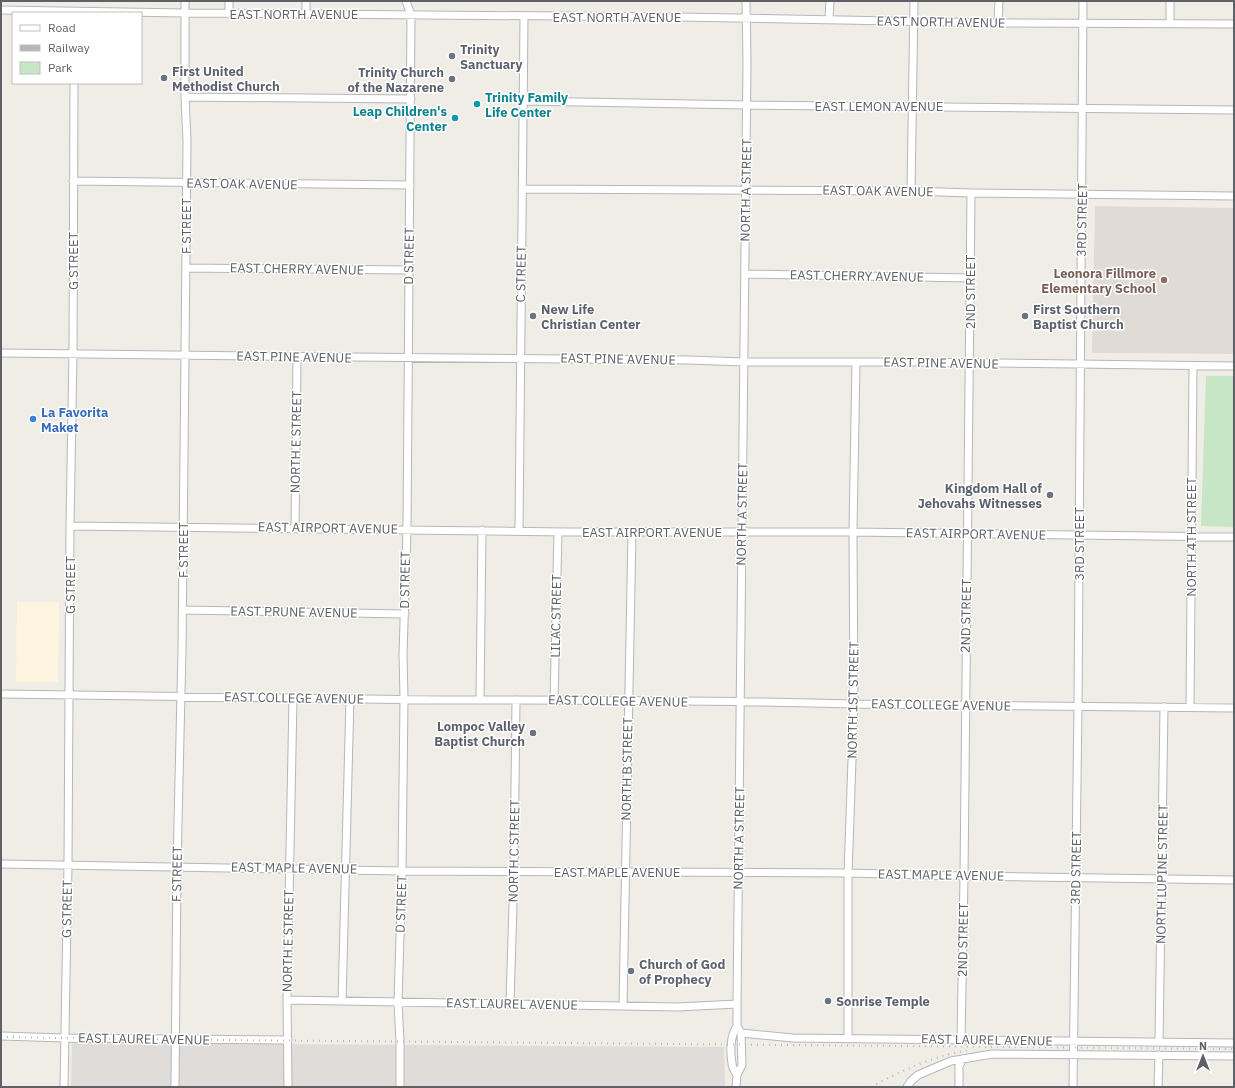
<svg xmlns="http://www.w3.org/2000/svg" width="1235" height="1088" viewBox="0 0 1235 1088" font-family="'IBM Plex Sans',sans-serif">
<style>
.commercial{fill:#fdf5df}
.industrial{fill:#dfdcd9}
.education{fill:#e0dcd5}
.green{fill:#c6e6c5}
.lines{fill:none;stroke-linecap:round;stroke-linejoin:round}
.minor-casing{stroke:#b4b7bb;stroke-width:9}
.minor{stroke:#fff;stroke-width:7}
.rail{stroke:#b5b6b6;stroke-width:2;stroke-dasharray:1 5;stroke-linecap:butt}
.worship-dot{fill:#6b7280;stroke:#fff;stroke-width:1.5}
.culture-dot{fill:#0f9aa8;stroke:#fff;stroke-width:1.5}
.education-dot{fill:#8d6e63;stroke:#fff;stroke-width:1.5}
.shop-dot{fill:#3f7fe0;stroke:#fff;stroke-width:1.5}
.labels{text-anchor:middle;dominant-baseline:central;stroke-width:3;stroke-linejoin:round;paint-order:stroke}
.street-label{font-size:13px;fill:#5e6266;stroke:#fff}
.worship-label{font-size:13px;font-weight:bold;fill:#5b616d;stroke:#fff;text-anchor:start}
.culture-label{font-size:13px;font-weight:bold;fill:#0d838f;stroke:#fff;text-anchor:start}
.education-label{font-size:13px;font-weight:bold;fill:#785e54;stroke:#fff;text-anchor:end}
.shop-label{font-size:13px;font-weight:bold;fill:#366cbe;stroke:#fff;text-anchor:start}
</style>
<rect width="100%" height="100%" fill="#f0ede7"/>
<path class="commercial" d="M 17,602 L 59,602 L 58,682 L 16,682 Z"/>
<path class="industrial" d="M 72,1043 L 724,1047 L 725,1087 L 71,1087 Z"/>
<path class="education" d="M 1095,206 L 1234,208 L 1234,354 L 1092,353 Z"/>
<path class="green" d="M 1206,376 L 1234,376 L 1234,527 L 1201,526 Z"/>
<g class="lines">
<g class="minor-casing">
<path id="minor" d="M 1,10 L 185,13 L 680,17 L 998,23 L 1234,24
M 229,14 L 229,1
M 306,14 L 306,1
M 829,19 L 830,1
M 998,23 L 999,1
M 1170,23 L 1170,1
M 185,97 L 411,99
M 524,101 L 747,105 L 1234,110
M 73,181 L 410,185
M 522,189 L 911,191 L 971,193 L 1234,196
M 911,191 L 914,1
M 186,268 L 409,270
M 745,274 L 970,278
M 1,353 L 352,357 L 689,360 L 744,362 L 911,362 L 1234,366
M 70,526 L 566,532 L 853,532 L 1234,537
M 295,528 L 297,357
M 519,531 L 524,17
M 183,610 L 405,614
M 1,694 C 147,697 293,699 438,700 C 577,700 716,700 854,704 L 1234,708
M 480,699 L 482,530
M 554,700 L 558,532
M 1190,707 L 1193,366
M 1,864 L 402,871 L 848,873 L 964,876 L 1234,880
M 287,1000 L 678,1007 L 737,1004
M 342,1001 L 350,699
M 510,1003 L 514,871 L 516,700
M 623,1005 L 632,532
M 741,1033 L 793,1038 L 1234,1043
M 1,1036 L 64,1038 L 288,1040
M 848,1039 L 848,873 L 854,704 L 853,532 L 856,362
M 961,1040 L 964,876 L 971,193
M 1159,1042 L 1164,707
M 737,1075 C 735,1072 732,1067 732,1063 C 730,1052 730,1036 737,1026
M 64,1087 L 68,864 L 70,526 L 73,353 L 74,83
M 175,1087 L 177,866 L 182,650 L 185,355 L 187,141 L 185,97 L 185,1
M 288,1087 L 287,1000 L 293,699
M 400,1087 L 400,1041 L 398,1002 L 402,871 L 404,699 L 403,654 L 407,529 L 411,15 L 406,1
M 736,1087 L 737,1075 L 742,1065 L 741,1033 L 737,1026 L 737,1004 L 747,62 L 746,1
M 907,1087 L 911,1081 L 918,1075 L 951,1061 L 992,1054 L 1234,1056
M 959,1087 L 959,1066 L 963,1059
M 1073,1087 L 1078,706 L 1083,1
M 1158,1087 L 1159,1055"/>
</g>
<use href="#minor" class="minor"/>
<path class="rail" d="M 1,1037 L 119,1039 L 1234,1049
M 871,1087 C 903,1070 935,1055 971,1050"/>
</g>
<g class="worship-dot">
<circle cx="452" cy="56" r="4"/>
<circle cx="164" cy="78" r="4"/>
<circle cx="452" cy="79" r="4"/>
<circle cx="533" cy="316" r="4"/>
<circle cx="1025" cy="316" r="4"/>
<circle cx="1050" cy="495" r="4"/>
<circle cx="533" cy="733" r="4"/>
<circle cx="631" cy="971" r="4"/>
<circle cx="828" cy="1001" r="4"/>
</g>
<g class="culture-dot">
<circle cx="477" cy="104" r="4"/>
<circle cx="455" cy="118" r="4"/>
</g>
<circle class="education-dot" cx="1164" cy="280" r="4"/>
<circle class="shop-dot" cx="33" cy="419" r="4"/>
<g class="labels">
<g class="street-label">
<text x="294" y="14">EAST NORTH AVENUE</text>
<text x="617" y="17">EAST NORTH AVENUE</text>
<text transform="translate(941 22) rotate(1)">EAST NORTH AVENUE</text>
<text x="879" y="106">EAST LEMON AVENUE</text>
<text transform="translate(242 184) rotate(1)">EAST OAK AVENUE</text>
<text transform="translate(746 190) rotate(-89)">NORTH A STREET</text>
<text transform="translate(878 191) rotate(1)">EAST OAK AVENUE</text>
<text transform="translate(1082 220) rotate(-89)">3RD STREET</text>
<text transform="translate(186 226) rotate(-90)">F STREET</text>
<text transform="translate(409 256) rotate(-89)">D STREET</text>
<text transform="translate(73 261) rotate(-90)">G STREET</text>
<text transform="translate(297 269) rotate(1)">EAST CHERRY AVENUE</text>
<text transform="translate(521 274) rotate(-89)">C STREET</text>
<text transform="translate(857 276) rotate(1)">EAST CHERRY AVENUE</text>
<text transform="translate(970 292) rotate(-90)">2ND STREET</text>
<text transform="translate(294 357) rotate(1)">EAST PINE AVENUE</text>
<text transform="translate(618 359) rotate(1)">EAST PINE AVENUE</text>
<text transform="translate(941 363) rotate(1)">EAST PINE AVENUE</text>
<text transform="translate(296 442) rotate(-89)">NORTH E STREET</text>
<text transform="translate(742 514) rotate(-89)">NORTH A STREET</text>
<text transform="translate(328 528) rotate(1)">EAST AIRPORT AVENUE</text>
<text x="652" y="532">EAST AIRPORT AVENUE</text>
<text transform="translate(976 534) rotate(1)">EAST AIRPORT AVENUE</text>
<text transform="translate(1191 537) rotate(-90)">NORTH 4TH STREET</text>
<text transform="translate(1079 544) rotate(-90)">3RD STREET</text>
<text transform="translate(183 550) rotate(-90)">F STREET</text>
<text transform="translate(405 580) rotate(-89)">D STREET</text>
<text transform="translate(70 585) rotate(-90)">G STREET</text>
<text transform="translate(294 612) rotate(1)">EAST PRUNE AVENUE</text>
<text transform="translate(556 616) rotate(-89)">LILAC STREET</text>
<text transform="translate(966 616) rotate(-89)">2ND STREET</text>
<text transform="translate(294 698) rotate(1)">EAST COLLEGE AVENUE</text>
<text transform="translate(853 700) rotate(-89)">NORTH 1ST STREET</text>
<text transform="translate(618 701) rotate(1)">EAST COLLEGE AVENUE</text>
<text transform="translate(941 705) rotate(1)">EAST COLLEGE AVENUE</text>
<text transform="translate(627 769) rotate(-89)">NORTH B STREET</text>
<text transform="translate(739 838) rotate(-89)">NORTH A STREET</text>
<text transform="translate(514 851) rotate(-89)">NORTH C STREET</text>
<text transform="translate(294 868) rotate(1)">EAST MAPLE AVENUE</text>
<text transform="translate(1076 868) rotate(-89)">3RD STREET</text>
<text x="617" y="872">EAST MAPLE AVENUE</text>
<text transform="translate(177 874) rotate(-89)">F STREET</text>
<text transform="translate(1162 874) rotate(-89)">NORTH LUPINE STREET</text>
<text transform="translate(941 875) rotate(1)">EAST MAPLE AVENUE</text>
<text transform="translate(401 904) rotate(-88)">D STREET</text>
<text transform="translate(67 909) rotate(-89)">G STREET</text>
<text transform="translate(963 940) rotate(-89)">2ND STREET</text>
<text transform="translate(288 941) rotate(-89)">NORTH E STREET</text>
<text transform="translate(512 1004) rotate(1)">EAST LAUREL AVENUE</text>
<text transform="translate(144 1039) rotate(1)">EAST LAUREL AVENUE</text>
<text transform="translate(987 1040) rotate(1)">EAST LAUREL AVENUE</text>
</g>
<g class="worship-label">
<text x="460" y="49">Trinity<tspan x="460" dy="15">Sanctuary</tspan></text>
<text x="172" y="71">First United<tspan x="172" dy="15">Methodist Church</tspan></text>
<text x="444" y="72" text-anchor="end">Trinity Church<tspan x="444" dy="15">of the Nazarene</tspan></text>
<text x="541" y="309">New Life<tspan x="541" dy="15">Christian Center</tspan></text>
<text x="1033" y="309">First Southern<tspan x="1033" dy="15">Baptist Church</tspan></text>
<text x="1042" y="488" text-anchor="end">Kingdom Hall of<tspan x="1042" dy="15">Jehovahs Witnesses</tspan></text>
<text x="525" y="726" text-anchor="end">Lompoc Valley<tspan x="525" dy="15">Baptist Church</tspan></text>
<text x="639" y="964">Church of God<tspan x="639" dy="15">of Prophecy</tspan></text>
<text x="836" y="1001">Sonrise Temple</text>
</g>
<g class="culture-label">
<text x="485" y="97">Trinity Family<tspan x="485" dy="15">Life Center</tspan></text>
<text x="447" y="111" text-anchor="end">Leap Children's<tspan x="447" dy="15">Center</tspan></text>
</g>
<g class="education-label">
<text x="1156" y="273">Leonora Fillmore<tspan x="1156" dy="15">Elementary School</tspan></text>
</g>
<g class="shop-label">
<text x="41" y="412">La Favorita<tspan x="41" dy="15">Maket</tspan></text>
</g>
</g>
<rect width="1235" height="1088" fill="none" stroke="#5e6266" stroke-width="4"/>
<rect x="12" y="12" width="130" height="72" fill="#ffffff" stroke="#bfc0c2"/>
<rect x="20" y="25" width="20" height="6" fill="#ffffff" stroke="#bfc0c2"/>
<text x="48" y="32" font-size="12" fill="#5e6266">Road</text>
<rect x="20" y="45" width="20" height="6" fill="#b5b6b6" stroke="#bfc0c2"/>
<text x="48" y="52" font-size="12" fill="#5e6266">Railway</text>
<rect x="20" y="62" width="20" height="12" fill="#c6e6c5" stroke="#bfc0c2"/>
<text x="48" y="72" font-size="12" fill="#5e6266">Park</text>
<g transform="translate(1203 1056)" stroke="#ffffff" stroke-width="3" paint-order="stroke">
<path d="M0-3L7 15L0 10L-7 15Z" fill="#5e6266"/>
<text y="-6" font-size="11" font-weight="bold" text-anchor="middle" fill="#5e6266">N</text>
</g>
</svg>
